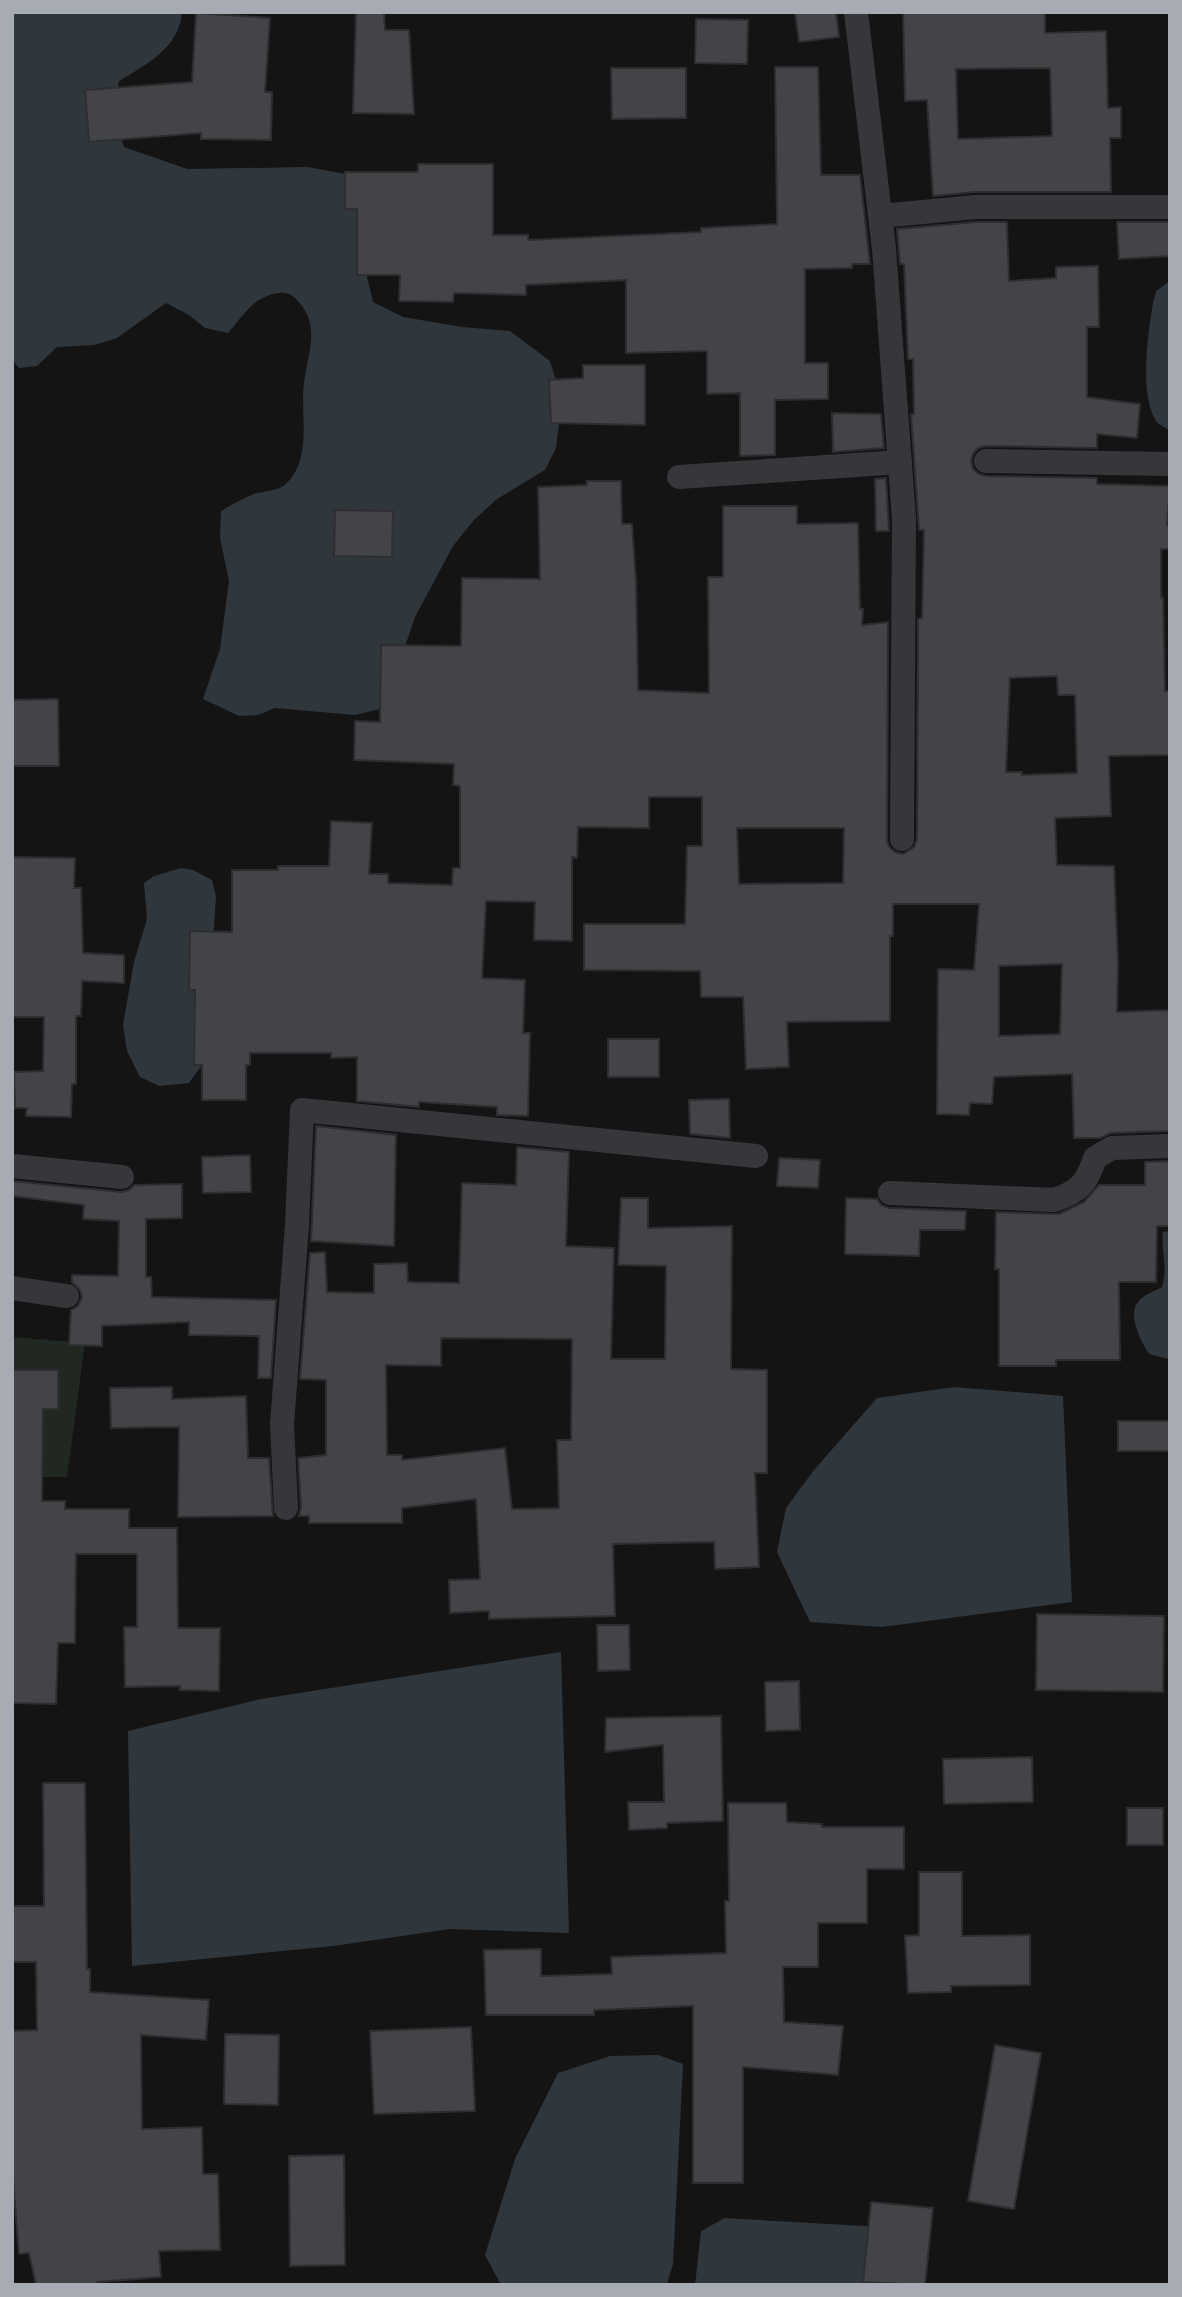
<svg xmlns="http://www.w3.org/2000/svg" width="1182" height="2297" viewBox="0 0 1182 2297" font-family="Barlow,sans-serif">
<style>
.green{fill:#212821}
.water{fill:#2f373d}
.building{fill:#434448;stroke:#2e2e31;stroke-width:2;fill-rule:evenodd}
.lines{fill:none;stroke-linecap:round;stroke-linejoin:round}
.minor{stroke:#36373a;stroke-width:24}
</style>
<rect width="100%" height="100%" fill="#141415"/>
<path class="green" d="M 12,1337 L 85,1343 L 67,1477 L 12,1477 Z"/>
<path class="water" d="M 12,12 L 182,12 C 179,48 147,64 119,81 L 113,112 L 124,147 L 187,169 L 308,167 L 345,174 L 365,214 L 365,269 L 373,302 L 403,317 L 462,327 L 510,331 L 550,361 L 562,400 L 556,448 L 545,470 L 497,499 L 474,520 L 453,546 L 415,617 L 384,708 L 355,715 L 275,708 L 258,715 L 239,716 L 203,699 L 220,649 L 229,581 L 220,538 L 221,511 C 232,505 243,498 254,494 C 263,491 277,491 285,485 C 313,460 300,415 304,383 C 308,351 322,324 295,298 C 286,289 272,293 261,299 C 251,303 236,324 228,333 L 205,328 L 189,315 L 166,303 L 117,338 L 94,345 L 57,347 L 37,366 L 19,368 L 12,360 Z
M 1170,281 L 1170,430 C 1165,428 1159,425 1156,421 C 1139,394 1148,333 1153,303 L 1156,291 Z
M 181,868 L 193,870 L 212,880 L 216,896 L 205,1061 L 189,1083 L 159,1086 L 140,1077 L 127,1051 L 123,1025 L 134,962 L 147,919 L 144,883 L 154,876 Z
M 1170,1231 L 1170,1359 L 1169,1359 L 1149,1354 C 1141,1341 1127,1315 1138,1302 C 1144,1294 1154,1292 1162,1287 C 1168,1270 1161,1250 1163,1232 Z
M 954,1387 L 1063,1396 L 1072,1602 L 882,1627 L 810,1622 L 777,1552 L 786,1508 L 814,1470 L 877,1398 Z
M 561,1652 L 569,1933 L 450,1929 L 333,1946 L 132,1966 L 128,1731 L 261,1699 Z
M 658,2055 L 683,2064 L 673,2264 L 667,2284 L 501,2285 L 485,2255 L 515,2159 L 558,2073 L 610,2056 Z
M 725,2218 L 881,2227 L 900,2247 L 894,2285 L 695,2285 L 701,2231 Z"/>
<path class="building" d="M 356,12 L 384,12 L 385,30 L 409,30 L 414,114 L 353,113 Z
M 795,12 L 836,12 L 839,37 L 799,42 Z
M 903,12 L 1045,12 L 1045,33 L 1106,31 L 1108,108 L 1121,107 L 1121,138 L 1110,138 L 1111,192 L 975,192 L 933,196 L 927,100 L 905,101 ZM 1050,68 L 1052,136 L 958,139 L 956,69 Z
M 196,13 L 270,18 L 265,92 L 272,92 L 271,140 L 201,139 L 201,133 L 89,142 L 85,90 L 192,82 Z
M 696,19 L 748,20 L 747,64 L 695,63 Z
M 775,67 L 818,67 L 821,175 L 860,175 L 870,264 L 852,264 L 852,268 L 805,269 L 805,363 L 828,363 L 828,399 L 775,400 L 775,455 L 740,456 L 740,393 L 707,394 L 707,351 L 626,353 L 626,280 L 526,285 L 526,295 L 454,293 L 453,302 L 399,301 L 400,275 L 357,275 L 357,209 L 345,209 L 345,172 L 418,172 L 418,164 L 493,164 L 493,235 L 528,235 L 528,240 L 701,232 L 701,228 L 777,224 Z
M 611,68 L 686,68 L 686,118 L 612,119 Z
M 976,222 L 1007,222 L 1009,281 L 1056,278 L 1056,267 L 1098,266 L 1099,327 L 1087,327 L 1087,397 L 1140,404 L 1137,438 L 1097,434 L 1097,448 L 986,446 L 978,448 L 973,454 L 971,461 L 973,469 L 979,474 L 986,476 L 1097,478 L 1097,484 L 1170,486 L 1167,525 L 1170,525 L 1170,549 L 1161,549 L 1161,598 L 1163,598 L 1165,691 L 1170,691 L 1170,755 L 1109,756 L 1111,816 L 1055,818 L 1057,865 L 1114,866 L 1118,962 L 1117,1012 L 1170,1010 L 1170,1131 L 1111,1133 L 1100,1138 L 1074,1138 L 1072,1074 L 994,1077 L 992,1104 L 970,1103 L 969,1115 L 937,1114 L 938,969 L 974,970 L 979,904 L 893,904 L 893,936 L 890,936 L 890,1021 L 787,1022 L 789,1067 L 746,1069 L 743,997 L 701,997 L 700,971 L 584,970 L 584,924 L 685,924 L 687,846 L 702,846 L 702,797 L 649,797 L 649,828 L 578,827 L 577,858 L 572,857 L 572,941 L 534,940 L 535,902 L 486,901 L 482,978 L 525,980 L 523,1033 L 530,1033 L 528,1116 L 497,1115 L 497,1107 L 419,1102 L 419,1107 L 357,1101 L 357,1057 L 331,1058 L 331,1053 L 250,1053 L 250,1065 L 246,1065 L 246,1100 L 202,1100 L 202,1065 L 194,1065 L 195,990 L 189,990 L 190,931 L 232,932 L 232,870 L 278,870 L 278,866 L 329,866 L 331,821 L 372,823 L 369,874 L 388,874 L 388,883 L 452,885 L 453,868 L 460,868 L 460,786 L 453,785 L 454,764 L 354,760 L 355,721 L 380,722 L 381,645 L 461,646 L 462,578 L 540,579 L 538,487 L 587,485 L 587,481 L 621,481 L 622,524 L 632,524 L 636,582 L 638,690 L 709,693 L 708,577 L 723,577 L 723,506 L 797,506 L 797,524 L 858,523 L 860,609 L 863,609 L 862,625 L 888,622 L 887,840 L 889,847 L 895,852 L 903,854 L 914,847 L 917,839 L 918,619 L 922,618 L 924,530 L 919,530 L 911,414 L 914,414 L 913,359 L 908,359 L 904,264 L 900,264 L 897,229 ZM 1057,676 L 1058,695 L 1075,695 L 1077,773 L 1022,775 L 1022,772 L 1006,772 L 1010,678 ZM 737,828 L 844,828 L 843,883 L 739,884 ZM 1062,964 L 1060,1034 L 999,1036 L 999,966 Z
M 1117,222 L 1170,222 L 1170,256 L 1119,259 Z
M 583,365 L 645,365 L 645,425 L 551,423 L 549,380 L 583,378 Z
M 832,413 L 881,414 L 884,448 L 833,452 Z
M 886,478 L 889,531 L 876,531 L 875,479 Z
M 335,510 L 393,511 L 392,557 L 334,556 Z
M 58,699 L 59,766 L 12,766 L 12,700 Z
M 12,857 L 75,858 L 74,888 L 81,888 L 83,953 L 124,955 L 124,983 L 82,981 L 81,1016 L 76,1016 L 76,1084 L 72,1084 L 71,1117 L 26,1116 L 27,1108 L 15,1108 L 14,1072 L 43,1071 L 44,1017 L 12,1017 Z
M 608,1039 L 659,1039 L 659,1077 L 608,1077 Z
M 729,1099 L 730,1138 L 690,1134 L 689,1100 Z
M 316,1126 L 396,1135 L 394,1246 L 311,1241 Z
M 517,1147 L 569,1152 L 566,1246 L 614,1248 L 611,1359 L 665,1359 L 666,1266 L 618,1265 L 621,1198 L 648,1198 L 648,1228 L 732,1226 L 731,1369 L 767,1370 L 767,1473 L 755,1473 L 759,1567 L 715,1569 L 714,1542 L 613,1544 L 615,1616 L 489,1619 L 489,1611 L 450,1613 L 449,1580 L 480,1579 L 476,1499 L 402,1508 L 402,1523 L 309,1523 L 309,1516 L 299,1516 L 301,1507 L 298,1458 L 326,1455 L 326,1380 L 300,1379 L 310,1253 L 325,1252 L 327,1292 L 374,1293 L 374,1264 L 407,1263 L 408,1282 L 459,1283 L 462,1183 L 516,1185 ZM 441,1338 L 572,1339 L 571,1440 L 557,1440 L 559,1508 L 512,1509 L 505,1448 L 402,1460 L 402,1455 L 387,1455 L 386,1365 L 441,1366 Z
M 250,1155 L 251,1192 L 203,1193 L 202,1157 Z
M 779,1158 L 820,1160 L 818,1188 L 777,1186 Z
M 1169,1161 L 1170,1226 L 1157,1226 L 1156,1282 L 1119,1282 L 1120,1360 L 1056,1360 L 1056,1366 L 999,1366 L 999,1269 L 995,1269 L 996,1212 L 1059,1214 L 1084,1202 L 1099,1185 L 1145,1185 L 1145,1162 Z
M 13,1181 L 121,1192 L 129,1190 L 134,1185 L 182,1184 L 182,1218 L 146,1219 L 146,1277 L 151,1277 L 152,1297 L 276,1300 L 271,1378 L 258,1378 L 259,1336 L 189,1335 L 189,1322 L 102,1326 L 102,1346 L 69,1345 L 71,1310 L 78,1306 L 82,1297 L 80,1290 L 72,1282 L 72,1275 L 118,1276 L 119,1221 L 83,1219 L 84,1205 L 12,1196 Z
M 846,1198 L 877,1199 L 881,1205 L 889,1208 L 966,1211 L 965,1230 L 920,1230 L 919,1256 L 845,1254 Z
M 12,1370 L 58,1370 L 58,1409 L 43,1409 L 42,1501 L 65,1501 L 65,1509 L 129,1509 L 129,1528 L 177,1528 L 178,1628 L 220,1628 L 219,1691 L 180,1690 L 180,1686 L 125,1687 L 124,1627 L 137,1627 L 137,1554 L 76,1554 L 75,1643 L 58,1643 L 56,1704 L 12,1703 Z
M 172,1387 L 172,1399 L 246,1396 L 248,1458 L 269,1458 L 273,1516 L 178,1517 L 179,1427 L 111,1428 L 110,1388 Z
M 1118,1421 L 1170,1421 L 1170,1451 L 1118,1451 Z
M 1037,1614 L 1164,1616 L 1163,1692 L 1036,1690 Z
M 597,1625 L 629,1625 L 630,1670 L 598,1671 Z
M 799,1681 L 800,1730 L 766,1731 L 765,1682 Z
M 721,1716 L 723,1821 L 667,1823 L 667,1828 L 629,1830 L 628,1802 L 664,1802 L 663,1745 L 605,1752 L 606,1718 Z
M 1032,1757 L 1033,1802 L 944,1804 L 943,1759 Z
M 43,1783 L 85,1783 L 87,1969 L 90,1969 L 90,1992 L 209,2000 L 206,2040 L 141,2035 L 142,2129 L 202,2127 L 203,2174 L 218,2174 L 220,2250 L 159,2251 L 161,2277 L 97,2282 L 98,2285 L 36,2285 L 29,2253 L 19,2254 L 12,2167 L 12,2031 L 37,2030 L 36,1962 L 12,1962 L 12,1906 L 44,1906 Z
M 728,1803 L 786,1803 L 787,1822 L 822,1824 L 822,1827 L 904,1827 L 904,1869 L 867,1869 L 867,1923 L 818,1923 L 818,1967 L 783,1967 L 784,2022 L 843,2026 L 838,2075 L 743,2067 L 743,2183 L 693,2183 L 693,2006 L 594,2010 L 594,2015 L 486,2015 L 484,1950 L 541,1949 L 541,1976 L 612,1974 L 611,1957 L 726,1953 L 725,1901 L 729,1901 Z
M 1127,1808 L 1163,1808 L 1163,1845 L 1127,1845 Z
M 919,1872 L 962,1872 L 962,1936 L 1030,1935 L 1030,1985 L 951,1986 L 951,1992 L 908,1993 L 905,1936 L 919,1935 Z
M 471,2027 L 475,2111 L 374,2114 L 370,2031 Z
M 225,2034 L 279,2035 L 278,2105 L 224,2104 Z
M 995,2045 L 1041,2053 L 1014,2209 L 968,2201 Z
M 344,2155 L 345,2265 L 290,2266 L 289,2156 Z
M 871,2202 L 933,2208 L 925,2285 L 863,2282 Z"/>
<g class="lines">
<path class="minor" d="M 856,12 L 884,249 L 904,519 L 902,839
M 881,216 L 975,207 L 1170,207
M 986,461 L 1170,464
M 679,477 L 900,462
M 12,1166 L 122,1177
M 890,1193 L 1054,1200 C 1079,1192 1087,1183 1095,1158 L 1112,1148 L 1170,1146
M 12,1288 L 67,1296
M 286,1508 L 282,1424 L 297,1225 L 302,1110 L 756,1156"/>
</g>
<rect width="1182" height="2297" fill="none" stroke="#a7acb4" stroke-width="28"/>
</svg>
